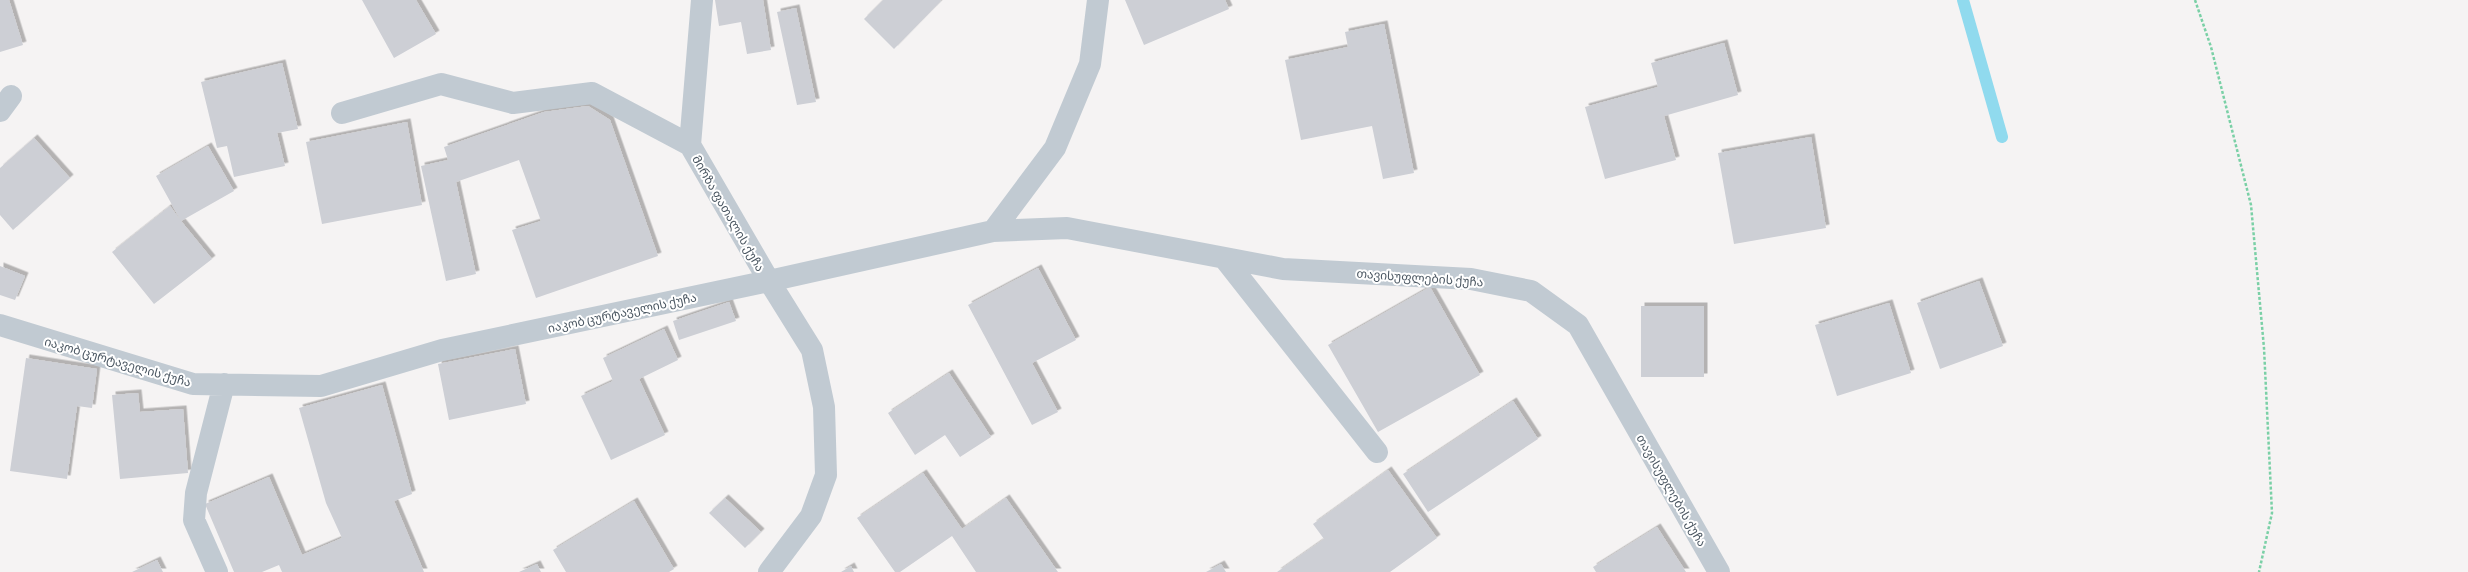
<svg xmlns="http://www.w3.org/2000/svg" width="2468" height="572" viewBox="0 0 2468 572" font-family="Barlow,'Noto Sans Georgian',sans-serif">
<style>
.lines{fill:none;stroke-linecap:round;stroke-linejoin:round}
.stream{stroke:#90daee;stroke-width:12}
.building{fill:#cdcfd5;filter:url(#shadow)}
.path{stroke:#7ad0a6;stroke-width:2.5;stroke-dasharray:3 2;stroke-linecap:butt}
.minor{stroke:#c1cad2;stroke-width:22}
.labels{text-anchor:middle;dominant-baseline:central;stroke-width:4;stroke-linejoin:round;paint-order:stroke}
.street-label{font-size:12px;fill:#4a5661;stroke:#fff}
</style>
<defs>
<filter id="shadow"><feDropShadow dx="3.5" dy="-3.5" stdDeviation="0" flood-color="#0004"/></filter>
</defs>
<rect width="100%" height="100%" fill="#f5f3f3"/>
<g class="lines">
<path class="stream" d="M 1963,0 L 2002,137"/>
</g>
<path class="building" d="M 0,0 L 9,0 L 23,45 L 0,52 Z
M 362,0 L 416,0 L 436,34 L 394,58 Z
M 715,0 L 763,0 L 771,50 L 747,54 L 741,22 L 719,26 Z
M 883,0 L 940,0 L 941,1 L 894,49 L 864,19 Z
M 1125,0 L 1225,0 L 1229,9 L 1144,45 Z
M 796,8 L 816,102 L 797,105 L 777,12 Z
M 1384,24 L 1414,173 L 1383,179 L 1372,126 L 1301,140 L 1285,60 L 1348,47 L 1345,32 Z
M 1724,43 L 1738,95 L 1664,116 L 1676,160 L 1605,179 L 1585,107 L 1658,87 L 1651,63 Z
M 282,63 L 298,129 L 277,133 L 285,166 L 234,177 L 227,146 L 217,148 L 201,82 Z
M 588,106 L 610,120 L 658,256 L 536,298 L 512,230 L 541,221 L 519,160 L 456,182 L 476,274 L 446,281 L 421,166 L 448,160 L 444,147 L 544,112 Z
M 407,122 L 422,205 L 322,224 L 306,142 Z
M 1811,137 L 1826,228 L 1734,244 L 1718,153 Z
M 34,138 L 70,178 L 13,230 L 0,215 L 0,168 Z
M 208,146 L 234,191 L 181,221 L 212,259 L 154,304 L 112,252 L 170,206 L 181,221 L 156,176 Z
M 0,266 L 25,276 L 15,300 L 0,295 Z
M 1038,268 L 1076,340 L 1032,363 L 1058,412 L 1032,425 L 968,305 Z
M 1979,281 L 2003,346 L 1940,369 L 1917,303 Z
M 1430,287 L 1480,375 L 1378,432 L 1328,345 Z
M 729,302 L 736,321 L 679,340 L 673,321 Z
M 1889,303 L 1911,373 L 1837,396 L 1815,325 Z
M 1641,306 L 1704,306 L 1704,377 L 1641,377 Z
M 664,329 L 678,360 L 639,379 L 665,435 L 611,460 L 581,396 L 613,381 L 603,358 Z
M 515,349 L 526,404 L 449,420 L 438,364 Z
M 26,358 L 97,369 L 92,408 L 77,406 L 67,479 L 10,471 Z
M 949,373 L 991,437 L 960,457 L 945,435 L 915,455 L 888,413 Z
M 382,385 L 412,494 L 394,501 L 424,572 L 282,572 L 279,565 L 262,572 L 234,572 L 205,504 L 269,477 L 302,555 L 342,538 L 326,503 L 299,408 Z
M 138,393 L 140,412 L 183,409 L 188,473 L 120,479 L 112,395 Z
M 1513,401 L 1538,439 L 1428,512 L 1403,474 Z
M 1388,470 L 1437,538 L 1390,572 L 1277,572 L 1324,539 L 1313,524 Z
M 923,473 L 962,529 L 1006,498 L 1058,572 L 976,572 L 952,536 L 900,572 L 895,572 L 857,518 Z
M 725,498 L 761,532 L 745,548 L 709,513 Z
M 634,501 L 674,569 L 669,572 L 566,572 L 553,550 Z
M 1657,527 L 1686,572 L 1596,572 L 1593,567 Z
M 157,560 L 163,572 L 132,572 Z
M 537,564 L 541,572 L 519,572 Z
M 1221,564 L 1226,572 L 1206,572 Z
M 851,566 L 854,572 L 841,572 Z"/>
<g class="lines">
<path class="path" d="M 2195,0 L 2211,47 L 2251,205 L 2264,348 L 2272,513 L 2259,572"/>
<path class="minor" d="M 702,0 L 690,145 L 769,281 L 812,350 L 824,407 L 826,475 L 811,516 L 769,572
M 0,111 L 11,96
M 342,113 L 441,84 L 513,103 L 592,93 L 690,145
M 993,231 L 1055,148 L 1090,64 L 1098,0
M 1224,258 L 1377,452
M 0,325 L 193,384 L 321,386 L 442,350 L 769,281 L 993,231 L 1067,228 L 1283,269 L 1471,279 L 1531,291 L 1578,325 L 1719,572
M 217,572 L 194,520 L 196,493 L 224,384"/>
</g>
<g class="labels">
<g class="street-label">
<text transform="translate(729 213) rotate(60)">მირზა ფათალის ქუჩა</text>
<text transform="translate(1420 277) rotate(4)">თავისუფლების ქუჩა</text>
<text transform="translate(622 312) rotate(-12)">იაკობ ცურტაველის ქუჩა</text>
<text transform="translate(118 361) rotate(16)">იაკობ ცურტაველის ქუჩა</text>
<text transform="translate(1672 490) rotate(60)">თავისუფლების ქუჩა</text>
</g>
</g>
</svg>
